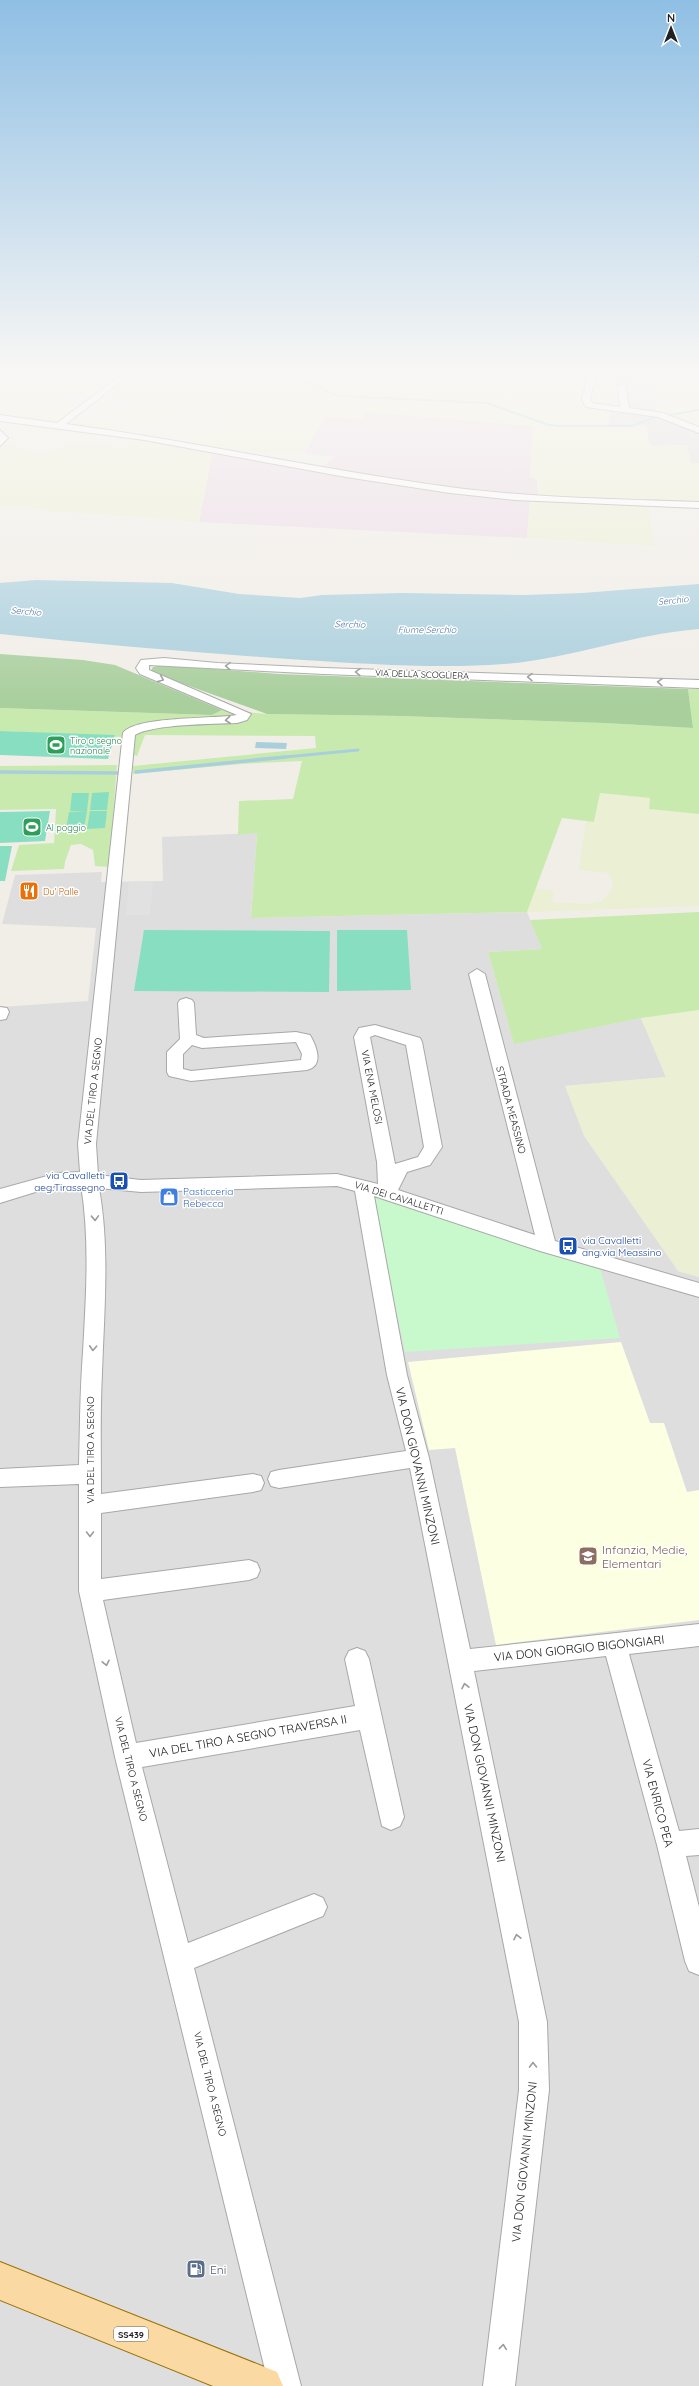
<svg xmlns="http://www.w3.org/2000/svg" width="699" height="2386" viewBox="0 0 699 2386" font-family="Quicksand,sans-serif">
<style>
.residential{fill:#dfdede}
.industrial{fill:#eadae6}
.education{fill:#fdffe3}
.farmland{fill:#ebefd4;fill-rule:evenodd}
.grass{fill:#c9eaaf}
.forest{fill:#a9cf9d}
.park{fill:#c7f9cd}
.pitch{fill:#88dec1}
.parking{fill:#e1e1e1}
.water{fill:#a9cfdd}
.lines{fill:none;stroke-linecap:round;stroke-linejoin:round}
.stream-far2{stroke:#a9cfdd;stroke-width:2}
.stream-far1{stroke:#a9cfdd;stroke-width:3}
.stream{stroke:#a9cfdd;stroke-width:3.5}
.minor-casing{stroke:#a8a8a8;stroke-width:2}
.major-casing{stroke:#9b7103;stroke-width:2}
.minor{fill:#fff;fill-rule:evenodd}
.major{fill:#fad9a3;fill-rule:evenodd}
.oneway{stroke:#9b9b9b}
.labels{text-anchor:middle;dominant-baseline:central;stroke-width:3;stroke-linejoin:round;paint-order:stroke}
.far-water-label{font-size:9px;font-style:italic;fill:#4b75a8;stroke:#fff}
.far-street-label{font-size:9px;fill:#212121;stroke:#fff}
.far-leisure-label{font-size:9px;fill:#27864d;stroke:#fff;text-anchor:start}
.far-food-label{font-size:9px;fill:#c56008;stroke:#fff;text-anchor:start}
.shield{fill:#fff;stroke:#646464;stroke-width:1}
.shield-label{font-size:9px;font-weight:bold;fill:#212121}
.street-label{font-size:10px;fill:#212121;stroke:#fff}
.transit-label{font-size:10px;fill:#164399;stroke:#fff;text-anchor:end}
.shop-label{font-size:10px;fill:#366cbe;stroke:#fff;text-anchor:start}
.near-street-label{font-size:12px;fill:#212121;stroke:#fff}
.near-education-label{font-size:12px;fill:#785e54;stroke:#fff;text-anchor:start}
.near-service-label{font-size:12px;fill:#4e5e75;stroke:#fff;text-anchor:start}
</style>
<rect width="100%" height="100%" fill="#f1eee8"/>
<path class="residential" d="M 585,370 L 657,370 L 657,385 L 699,431 L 699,463 L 691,464 L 687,445 L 650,446 L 645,426 L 608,425 L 609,412 L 624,412 L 586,385 Z
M 257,833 L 251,918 L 527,912 L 542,949 L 488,952 L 514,1043 L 641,1018 L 666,1077 L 565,1086 L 678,1271 L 699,1277 L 699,2386 L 0,2386 L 0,1007 L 88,1001 L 96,928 L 2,924 L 15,875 L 102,872 L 101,882 L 163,881 L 162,837 Z"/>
<path class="industrial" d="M 366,412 L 533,426 L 530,477 L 537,479 L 538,500 L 530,500 L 527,538 L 199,522 L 212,451 L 320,470 L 334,457 L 304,453 L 326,417 L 361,419 Z"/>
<path class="education" d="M 621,1342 L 650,1423 L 664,1423 L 687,1492 L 699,1490 L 699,1620 L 496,1645 L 455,1448 L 429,1450 L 408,1362 Z"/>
<path class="farmland" d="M 3,370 L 94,370 L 87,376 L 127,382 L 131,378 L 144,380 L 159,370 L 585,370 L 586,385 L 618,387 L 624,413 L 609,412 L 608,425 L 646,426 L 650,446 L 687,445 L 691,464 L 699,463 L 699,506 L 648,504 L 655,546 L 527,538 L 530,500 L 538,500 L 537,479 L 530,477 L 533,426 L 366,412 L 361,419 L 326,417 L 304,453 L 213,451 L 199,522 L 0,507 L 0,446 L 12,446 L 41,454 L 76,442 L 128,448 L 136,440 L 178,447 L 236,406 L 204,408 L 169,415 L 126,431 L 0,415 L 0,372 ZM 55,392 L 141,399 L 112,422 L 80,417 L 77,407 L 48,406 Z
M 657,370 L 699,370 L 699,431 L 656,416 Z
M 599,793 L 650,798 L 649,809 L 699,814 L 699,906 L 527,912 L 536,888 L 554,891 L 552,902 L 588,904 L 602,901 L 611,891 L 613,882 L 609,873 L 579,870 L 586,821 L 595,822 Z
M 699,1010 L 699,1277 L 678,1271 L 584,1136 L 565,1086 L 666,1077 L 641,1018 Z"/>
<path class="grass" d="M 688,689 L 699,689 L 699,814 L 649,809 L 650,798 L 600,793 L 594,822 L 562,818 L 527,912 L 251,918 L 257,833 L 238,835 L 239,801 L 293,799 L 302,761 L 241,764 L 133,774 L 133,766 L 316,748 L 315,736 L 145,735 L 137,756 L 130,754 L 132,736 L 121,737 L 0,731 L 0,708 L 212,715 L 222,710 L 267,714 L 401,716 L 604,723 L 693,728 Z
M 117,765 L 109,867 L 95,866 L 93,850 L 81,844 L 71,845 L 65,862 L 64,869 L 11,871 L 19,845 L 54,843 L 56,809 L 0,810 L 0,766 Z
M 699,912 L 699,1010 L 641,1018 L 514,1044 L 488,952 L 542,949 L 530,920 Z"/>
<path class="forest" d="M 0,654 L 83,660 L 115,665 L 222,710 L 212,715 L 0,708 Z
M 162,665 L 279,674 L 688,689 L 693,728 L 604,723 L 401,716 L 267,714 L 150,672 L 153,667 Z"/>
<path class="park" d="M 372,1194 L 600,1268 L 620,1338 L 405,1352 Z"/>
<path class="pitch" d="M 0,731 L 115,735 L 108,759 L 0,755 Z
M 109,792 L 107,810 L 90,810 L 92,793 Z
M 72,793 L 89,793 L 87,811 L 70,811 Z
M 50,811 L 45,841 L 0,843 L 0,812 Z
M 87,811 L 84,829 L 66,829 L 69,812 Z
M 90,811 L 107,811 L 105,828 L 87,829 Z
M 0,846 L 12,846 L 5,881 L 0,881 Z
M 144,930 L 330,931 L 329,992 L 134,991 Z
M 337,930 L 407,930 L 411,990 L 337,991 Z"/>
<path class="parking" d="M 153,881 L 150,915 L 126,915 L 129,882 Z"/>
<path class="water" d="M 36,580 L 172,583 L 239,594 L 300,598 L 322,595 L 401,593 L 525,595 L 582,593 L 699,584 L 699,629 C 633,634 570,659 504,664 C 438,669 370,664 303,660 C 202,653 101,645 0,634 L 0,583 Z
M 256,742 L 257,742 L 287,743 L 286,749 L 255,748 Z"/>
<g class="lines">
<path class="stream-far2" d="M 236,370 L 292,377 L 339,396 L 487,403 L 549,425 L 559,426 L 632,426 L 653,418 L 699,410"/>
<path class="stream-far1" d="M 275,758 L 358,750"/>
<path class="stream" d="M 0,772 L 119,773
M 136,772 L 285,757"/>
<g class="minor-casing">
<path id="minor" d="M 107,370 L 128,371 L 132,373 L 66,424 C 194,441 321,470 449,487 C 532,498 616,499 699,502 L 699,508 L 515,500 L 450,493 L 346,477 L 144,440 L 0,421 L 0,415 L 57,423 L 121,375 L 107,373 Z
M 584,370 L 592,370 L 595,378 L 590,400 L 592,403 L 620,407 L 618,386 L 625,384 L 629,408 L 663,413 L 699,427 L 699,433 L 658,417 L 586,407 L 582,400 L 587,378 Z
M 0,430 L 8,438 L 0,446 Z
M 164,658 L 217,663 L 324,668 L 699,680 L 699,688 L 324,674 L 149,665 L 149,670 L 251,714 L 247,720 L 237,723 C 214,724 153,724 135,735 L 96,1144 L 98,1175 L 141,1180 L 337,1174 L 378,1184 L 377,1162 L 354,1037 L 359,1028 L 375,1025 L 420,1038 L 422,1042 L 442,1147 L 430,1165 L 407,1172 L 398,1190 L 535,1235 L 469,974 L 477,969 L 485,974 L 555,1241 L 699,1283 L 699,1297 L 540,1251 L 374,1196 L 407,1375 L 429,1458 L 470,1649 L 699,1624 L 699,1646 L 629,1654 L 679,1831 L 699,1829 L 699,1855 L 686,1856 L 699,1907 L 699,1975 L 689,1971 L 685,1961 L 657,1845 L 606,1656 L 474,1671 L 547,2022 L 549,2090 L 515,2386 L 483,2386 L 519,2090 L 519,2022 L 410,1468 L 279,1488 L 271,1486 L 268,1479 L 271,1472 L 279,1470 L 406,1451 L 387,1375 L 355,1191 L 337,1186 L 141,1192 L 99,1188 C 110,1249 104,1312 102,1373 C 100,1413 101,1454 101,1494 L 253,1474 L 261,1476 L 264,1483 L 261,1490 L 253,1492 L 101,1513 L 101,1579 L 249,1560 L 257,1563 L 260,1570 L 257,1577 L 249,1580 L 103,1600 L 136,1743 L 355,1706 L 345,1659 L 349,1651 L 357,1648 L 365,1651 L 369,1659 L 404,1817 L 400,1826 L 391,1830 L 382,1826 L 360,1730 L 142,1767 L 188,1943 L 314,1894 L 323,1898 L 327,1907 L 323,1916 L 194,1968 L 301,2386 L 269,2386 L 115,1757 L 79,1591 L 79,1484 L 0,1487 L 0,1469 L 79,1465 C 80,1428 80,1390 83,1352 C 86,1297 90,1240 81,1185 L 58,1185 L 0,1203 L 0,1189 L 58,1173 L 80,1172 L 78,1144 L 123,733 C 135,716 214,719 237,715 L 140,674 L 136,668 L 141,660 ZM 375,1035 L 406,1045 L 424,1147 L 418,1157 L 395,1164 L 370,1037 Z
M 186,998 L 192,1000 L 194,1003 L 196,1035 L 204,1038 L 296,1032 L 310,1035 C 317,1047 324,1066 307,1070 L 191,1081 L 169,1076 L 167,1072 L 167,1052 L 180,1039 L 178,1003 L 180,1000 ZM 296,1042 L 302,1054 L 301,1060 L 191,1071 L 183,1069 L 183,1054 L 192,1045 L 202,1048 Z
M 0,1007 L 7,1008 L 9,1012 L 6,1019 L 0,1020 Z"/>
</g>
<g class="major-casing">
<path id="major" d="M 0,2262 L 277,2372 L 283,2386 L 213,2386 L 0,2300 Z"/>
</g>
<use href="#minor" class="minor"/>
<use href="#major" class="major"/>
</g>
<defs><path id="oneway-chevron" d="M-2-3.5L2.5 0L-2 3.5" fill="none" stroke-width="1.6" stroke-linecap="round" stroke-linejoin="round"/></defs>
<g class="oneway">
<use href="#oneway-chevron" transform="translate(228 666) rotate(-177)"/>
<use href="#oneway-chevron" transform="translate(358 672) rotate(-178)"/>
<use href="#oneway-chevron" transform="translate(530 677) rotate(-179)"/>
<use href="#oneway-chevron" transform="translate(161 679) rotate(23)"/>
<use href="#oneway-chevron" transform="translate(660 682) rotate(-177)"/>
<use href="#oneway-chevron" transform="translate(228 720) rotate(175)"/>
<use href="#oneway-chevron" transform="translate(95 1218) rotate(88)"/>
<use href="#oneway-chevron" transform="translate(93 1348) rotate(93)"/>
<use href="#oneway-chevron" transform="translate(90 1534) rotate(90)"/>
<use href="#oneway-chevron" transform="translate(106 1663) rotate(78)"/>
<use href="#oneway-chevron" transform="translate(465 1686) rotate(-102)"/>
<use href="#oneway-chevron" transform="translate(517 1937) rotate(-102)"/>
<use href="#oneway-chevron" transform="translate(533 2065) rotate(-91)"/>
<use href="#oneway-chevron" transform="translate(503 2347) rotate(-84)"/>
</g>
<linearGradient id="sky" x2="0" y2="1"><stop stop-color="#8fbfe4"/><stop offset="0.53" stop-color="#f9f7f5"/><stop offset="1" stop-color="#f9f7f5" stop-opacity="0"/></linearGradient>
<rect width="699" height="704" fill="url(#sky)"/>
<defs>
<g id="stadium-square" transform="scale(1)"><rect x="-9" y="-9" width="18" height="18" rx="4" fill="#2e9e5b" stroke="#fff"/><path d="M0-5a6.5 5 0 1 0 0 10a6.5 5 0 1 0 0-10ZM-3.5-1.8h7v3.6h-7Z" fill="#fff"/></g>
<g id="restaurant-square" transform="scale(1)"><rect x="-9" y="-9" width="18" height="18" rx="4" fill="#e8710a" stroke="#fff"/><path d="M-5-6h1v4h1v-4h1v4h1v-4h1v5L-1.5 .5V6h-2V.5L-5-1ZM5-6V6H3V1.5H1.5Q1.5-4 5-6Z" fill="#fff"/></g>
<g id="bus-square" transform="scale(1)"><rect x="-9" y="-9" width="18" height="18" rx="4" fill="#1a4fb4" stroke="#fff"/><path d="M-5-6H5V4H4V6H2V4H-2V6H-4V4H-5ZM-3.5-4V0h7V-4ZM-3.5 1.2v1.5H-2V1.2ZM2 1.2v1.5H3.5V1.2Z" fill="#fff"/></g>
<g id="shop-square" transform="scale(1)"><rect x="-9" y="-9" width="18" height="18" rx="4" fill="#3f7fe0" stroke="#fff"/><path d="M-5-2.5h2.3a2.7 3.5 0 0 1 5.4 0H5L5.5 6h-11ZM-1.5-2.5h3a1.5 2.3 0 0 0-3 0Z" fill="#fff"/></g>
<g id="school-square" transform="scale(1)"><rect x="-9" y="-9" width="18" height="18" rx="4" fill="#8d6e63" stroke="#fff"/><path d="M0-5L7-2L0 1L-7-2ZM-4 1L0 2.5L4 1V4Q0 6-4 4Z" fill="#fff"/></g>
<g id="fuel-square" transform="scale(1)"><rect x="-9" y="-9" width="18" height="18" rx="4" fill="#5c6f8a" stroke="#fff"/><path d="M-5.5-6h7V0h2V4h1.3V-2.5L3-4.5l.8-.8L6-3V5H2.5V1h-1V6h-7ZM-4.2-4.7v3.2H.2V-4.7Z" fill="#fff"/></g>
</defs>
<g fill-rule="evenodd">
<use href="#stadium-square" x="56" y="745"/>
<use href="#stadium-square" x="32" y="827"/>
<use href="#restaurant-square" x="29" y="891"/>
<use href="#bus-square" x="119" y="1181"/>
<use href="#shop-square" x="169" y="1197"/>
<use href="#bus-square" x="568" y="1246"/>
<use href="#school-square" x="588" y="1556"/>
<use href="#fuel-square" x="196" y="2269"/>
</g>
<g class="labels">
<g class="far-water-label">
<text transform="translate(673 600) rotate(-6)">Serchio</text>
<text transform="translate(26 611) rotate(5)">Serchio</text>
<text transform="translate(350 624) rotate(2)">Serchio</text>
<text x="427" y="629">Fiume Serchio</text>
</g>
<g class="far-street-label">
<text transform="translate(422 674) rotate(2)">VIA DELLA SCOGLIERA</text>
</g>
<g class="far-leisure-label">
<text x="70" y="740">Tiro a segno<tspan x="70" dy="10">nazionale</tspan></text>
<text x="46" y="827">Al poggio</text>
</g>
<g class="far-food-label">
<text x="43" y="891">Du' Palle</text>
</g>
<rect class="shield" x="114" y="2327" width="34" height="14" rx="3"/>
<g class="shield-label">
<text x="131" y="2334">SS439</text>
</g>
<g class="street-label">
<text transform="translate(372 1087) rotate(79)">VIA ENA MELOSI</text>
<text transform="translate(93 1091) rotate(-84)">VIA DEL TIRO A SEGNO</text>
<text transform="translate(511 1110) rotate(75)">STRADA MEASSINO</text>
<text transform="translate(399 1198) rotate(17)">VIA DEI CAVALLETTI</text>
<text transform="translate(90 1450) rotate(-90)">VIA DEL TIRO A SEGNO</text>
<text transform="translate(131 1769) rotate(76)">VIA DEL TIRO A SEGNO</text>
<text transform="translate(210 2084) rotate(76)">VIA DEL TIRO A SEGNO</text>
</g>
<g class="transit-label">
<text x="105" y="1175">via Cavalletti<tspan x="105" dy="12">aeg.Tirassegno</tspan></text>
<text x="582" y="1240" text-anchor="start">via Cavalletti<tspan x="582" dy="12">ang.via Meassino</tspan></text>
</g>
<g class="shop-label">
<text x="183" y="1191">Pasticceria<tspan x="183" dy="12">Rebecca</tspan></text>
</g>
<g class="near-street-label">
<text transform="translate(418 1466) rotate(77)">VIA DON GIOVANNI MINZONI</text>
<text transform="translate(579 1648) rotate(-6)">VIA DON GIORGIO BIGONGIARI</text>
<text transform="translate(248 1736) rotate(-10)">VIA DEL TIRO A SEGNO TRAVERSA II</text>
<text transform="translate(485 1783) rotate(78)">VIA DON GIOVANNI MINZONI</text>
<text transform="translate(658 1803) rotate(75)">VIA ENRICO PEA</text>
<text transform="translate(524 2162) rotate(-84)">VIA DON GIOVANNI MINZONI</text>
</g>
<g class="near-education-label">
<text x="602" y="1549">Infanzia, Medie,<tspan x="602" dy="14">Elementari</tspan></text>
</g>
<g class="near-service-label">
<text x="210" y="2269">Eni</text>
</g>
</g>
<g transform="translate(671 28)" stroke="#ffffff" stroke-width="3" paint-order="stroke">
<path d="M0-3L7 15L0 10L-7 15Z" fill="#212121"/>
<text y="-6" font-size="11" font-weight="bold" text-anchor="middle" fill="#212121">N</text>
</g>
</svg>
